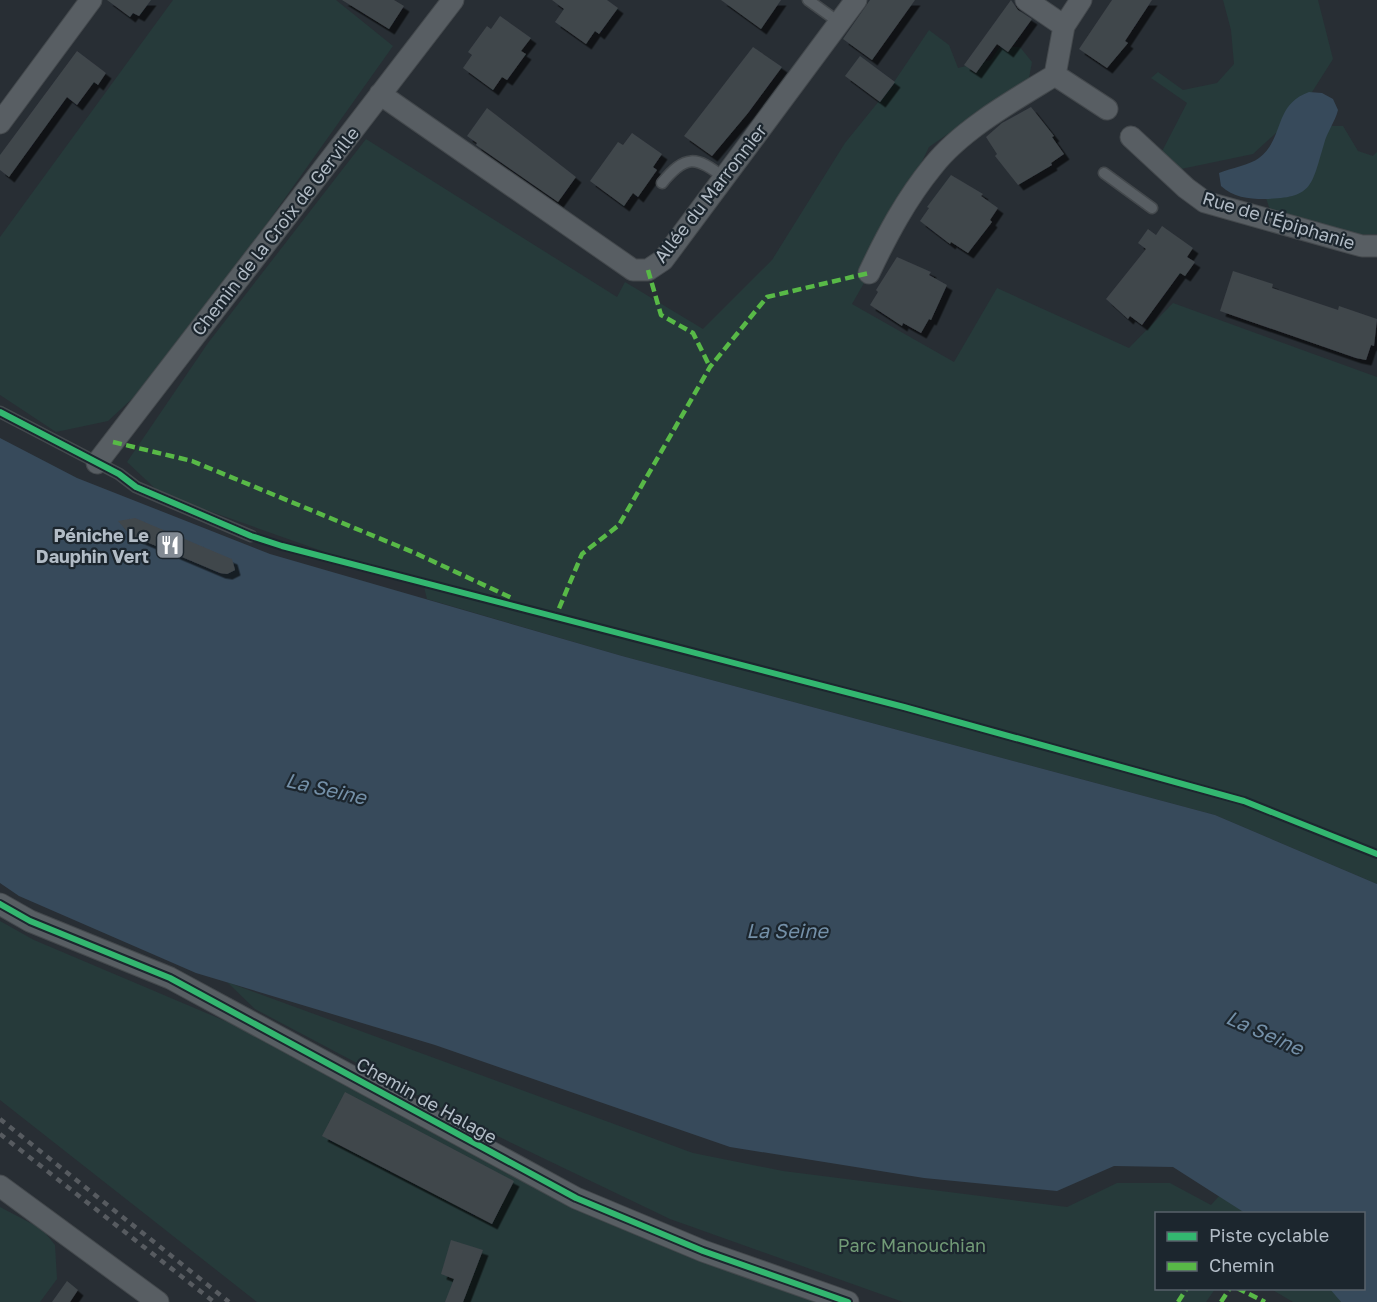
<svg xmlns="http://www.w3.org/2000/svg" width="1377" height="1302" viewBox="0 0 1377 1302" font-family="'Golos Text',sans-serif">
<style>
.green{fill:#263a3a}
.water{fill:#374a5b}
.building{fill:#40464b;filter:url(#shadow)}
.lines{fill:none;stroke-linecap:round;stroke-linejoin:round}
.lane-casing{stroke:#44494d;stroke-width:13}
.street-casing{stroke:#44494d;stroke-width:23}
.lane{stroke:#585e63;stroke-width:10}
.street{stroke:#585e63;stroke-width:21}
.rail{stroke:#575b60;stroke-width:4.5;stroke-dasharray:6 6;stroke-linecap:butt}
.quiet{stroke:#58b947;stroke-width:4.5;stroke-dasharray:9 4.5;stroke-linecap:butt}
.cycleway-casing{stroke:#1c262e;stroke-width:10}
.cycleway{stroke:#33b770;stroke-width:6}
.labels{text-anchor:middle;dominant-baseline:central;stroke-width:4.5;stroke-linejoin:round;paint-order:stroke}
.street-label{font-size:18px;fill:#b2bcc6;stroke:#1c262e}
.poi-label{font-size:18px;font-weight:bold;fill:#b2bcc6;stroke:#1c262e;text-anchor:end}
.park-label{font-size:18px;fill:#719a76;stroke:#1c262e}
.water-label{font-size:20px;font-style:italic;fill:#7490a8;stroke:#1c262e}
</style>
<defs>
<filter id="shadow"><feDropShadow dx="5.5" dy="5.5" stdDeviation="0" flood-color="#0009"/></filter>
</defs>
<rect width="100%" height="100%" fill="#282e34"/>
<path class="green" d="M 173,0 L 336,0 L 393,46 L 268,222 L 134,397 L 108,421 L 56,432 L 0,395 L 0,237 Z
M 1223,0 L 1318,0 L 1333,59 L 1300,111 L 1253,154 L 1181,169 L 1155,165 L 1187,103 L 1151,78 L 1158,72 L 1183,90 L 1217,83 L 1234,64 L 1231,30 Z
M 929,30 L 949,45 L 958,68 L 991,60 L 1000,47 L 1020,47 L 1032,62 L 1029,78 L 929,147 L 913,180 L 903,215 L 852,304 L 954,362 L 997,288 L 1129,348 L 1173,303 L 1377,377 L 1377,884 L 1215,815 L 622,656 L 427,599 L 424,587 L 161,494 L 127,462 L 208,343 L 366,139 L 617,297 L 625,282 L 703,329 L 772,260 L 845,143 L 892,85 Z
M 1315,126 L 1343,126 L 1358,151 L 1373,156 L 1377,152 L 1377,234 L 1360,235 L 1271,213 L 1265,195 Z
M 0,921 L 34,940 L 244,1029 L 816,1302 L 257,1302 L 0,1100 Z
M 227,982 L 693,1153 L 783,1171 L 1067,1207 L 1117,1183 L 1170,1183 L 1211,1205 L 1219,1196 L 1246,1213 L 1156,1214 L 1156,1288 L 1215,1289 L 1206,1302 L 903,1302 L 670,1219 L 464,1120 L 255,1009 Z
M 0,1207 L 42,1229 L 55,1245 L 57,1279 L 40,1302 L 0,1302 Z
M 1271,1289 L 1331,1289 L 1341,1302 L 1293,1302 Z"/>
<path class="water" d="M 1309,92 L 1322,93 L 1333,99 L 1338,110 C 1335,122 1327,132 1324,144 C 1311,187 1313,198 1264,199 C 1248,199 1233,197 1221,186 L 1219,173 C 1231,168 1250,165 1259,158 C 1285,138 1273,105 1309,92 Z
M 0,438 L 77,478 L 270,554 L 622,656 L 1215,815 L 1377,884 L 1377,1302 L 1341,1302 L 1330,1289 L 1364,1288 L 1364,1214 L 1245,1213 L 1173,1167 L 1114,1166 L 1057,1191 L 924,1178 L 730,1147 L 435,1045 L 196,973 L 19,896 L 0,883 Z"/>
<path class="building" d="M 107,0 L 151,0 L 139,16 L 133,13 L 130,17 Z
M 342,0 L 394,0 L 404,6 L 389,29 Z
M 552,0 L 607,0 L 618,8 L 599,34 L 595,31 L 586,44 L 555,22 L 564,9 Z
M 721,0 L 781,0 L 761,29 Z
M 870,0 L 915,0 L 872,60 L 843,39 Z
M 1011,0 L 1018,10 L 1032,19 L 1008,52 L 997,44 L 976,73 L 964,65 Z
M 1112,0 L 1152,0 L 1125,41 L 1128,43 L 1107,68 L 1079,49 Z
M 500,16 L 531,38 L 521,51 L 526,54 L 507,80 L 502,77 L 493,90 L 463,68 L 472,55 L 468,52 L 487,26 L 491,29 Z
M 753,47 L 782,67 L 748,113 L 712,156 L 684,136 Z
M 77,51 L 106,73 L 98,85 L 94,82 L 77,105 L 67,97 L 9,177 L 0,170 L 0,155 Z
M 860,56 L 895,82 L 880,102 L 845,76 Z
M 1031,107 L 1054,136 L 1052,137 L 1064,154 L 1051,163 L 1052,165 L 1018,185 L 995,156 L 997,154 L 986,137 L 1002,123 Z
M 487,108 L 576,177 L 558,202 L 476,145 L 477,143 L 467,136 Z
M 632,133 L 662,154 L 653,167 L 657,170 L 638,197 L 633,193 L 624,206 L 590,181 L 618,142 L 623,145 Z
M 951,175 L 983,194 L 981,196 L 998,208 L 990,220 L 992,222 L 968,253 L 951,242 L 950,244 L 920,221 L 929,208 L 927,207 Z
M 1162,226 L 1193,248 L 1187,257 L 1195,262 L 1185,276 L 1180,273 L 1142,325 L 1130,316 L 1128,319 L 1106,299 L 1146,249 L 1138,243 L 1148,229 L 1156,235 Z
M 897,257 L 931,272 L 929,275 L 947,285 L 931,320 L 929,319 L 921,333 L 903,323 L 902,326 L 870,305 L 878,292 L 876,290 Z
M 1233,271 L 1273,284 L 1272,288 L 1338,310 L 1339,306 L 1377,319 L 1374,346 L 1371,345 L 1366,360 L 1356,358 L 1220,311 Z
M 135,518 L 227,557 L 232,559 L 235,570 L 227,574 L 220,573 L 130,535 L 118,521 Z
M 345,1092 L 514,1181 L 492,1224 L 322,1136 Z
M 451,1240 L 483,1250 L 463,1302 L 445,1302 L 454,1279 L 441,1274 Z
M 67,1281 L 78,1290 L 70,1302 L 52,1302 Z"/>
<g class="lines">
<g class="lane-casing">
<path id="lane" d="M 808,0 L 840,23
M 1104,173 L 1152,208
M 662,183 C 685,155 696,155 724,178
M 0,412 L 119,474 L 136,487 L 251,536"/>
</g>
<g class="street-casing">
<path id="street" d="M 1026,0 L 1064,26 L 1055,75 L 1107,109
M 1064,26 L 1081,0
M 380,94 L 633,270 L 648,270 L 663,260 L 856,0
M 0,123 L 91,0
M 1131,137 L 1186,188 L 1205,202 L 1362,246 L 1377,246
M 869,273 C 887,235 906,199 933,166 C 962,129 1016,99 1055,75
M 97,463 L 453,0
M 0,904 L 30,921 L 170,978 L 576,1198 L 703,1251 L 848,1302
M 0,1186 L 158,1302"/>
</g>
<use href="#lane" class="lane"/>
<use href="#street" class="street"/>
<path class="rail" d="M 0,1119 L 229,1302
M 0,1134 L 214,1302"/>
<path class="quiet" d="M 648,270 L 661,315 L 693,333 L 710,367
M 113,442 L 192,461 L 415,553 L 514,599
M 552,617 L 555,618 L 582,554 L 619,525 L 710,367 L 767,297 L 869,273
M 1237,1288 L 1265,1302
M 1178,1302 L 1187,1288
M 1221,1302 L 1230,1288"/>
<g class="cycleway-casing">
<path id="cycleway" d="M 0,412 L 119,474 L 136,487 L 251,536 L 282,546 L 904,707 L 1244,801 L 1377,854
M 0,904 L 30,921 L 170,978 L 576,1198 L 703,1251 L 848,1302"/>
</g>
<use href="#cycleway" class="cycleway"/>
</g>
<defs>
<g id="restaurant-square" transform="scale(1.5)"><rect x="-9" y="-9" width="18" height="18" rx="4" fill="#828a93" stroke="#1c262e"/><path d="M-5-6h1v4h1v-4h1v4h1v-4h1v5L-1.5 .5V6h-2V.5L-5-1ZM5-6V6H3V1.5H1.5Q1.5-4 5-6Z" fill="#fff"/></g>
</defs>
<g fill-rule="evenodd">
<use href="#restaurant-square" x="170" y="545"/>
</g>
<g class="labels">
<g class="street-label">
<text transform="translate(710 193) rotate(-52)">Allée du Marronnier</text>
<text transform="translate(1279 220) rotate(17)">Rue de l'Épiphanie</text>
<text transform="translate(275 231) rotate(-52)">Chemin de la Croix de Gerville</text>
<text transform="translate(427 1100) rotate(29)">Chemin de Halage</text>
</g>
<g class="poi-label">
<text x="149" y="535">Péniche Le<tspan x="149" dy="21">Dauphin Vert</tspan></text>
</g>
<g class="park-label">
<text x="912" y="1245">Parc Manouchian</text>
</g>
<g class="water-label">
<text transform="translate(326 788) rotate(13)">La Seine</text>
<text x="787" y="930">La Seine</text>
<text transform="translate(1265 1032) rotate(24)">La Seine</text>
</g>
</g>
<rect x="1155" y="1212" width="210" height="78" fill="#1c262e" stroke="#58626b" stroke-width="1.5"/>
<rect x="1167" y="1232" width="30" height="9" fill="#33b770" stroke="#58626b" stroke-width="1.5"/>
<text x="1209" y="1242" font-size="18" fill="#b2bcc6">Piste cyclable</text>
<rect x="1167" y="1262" width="30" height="9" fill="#58b947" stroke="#58626b" stroke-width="1.5"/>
<text x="1209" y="1272" font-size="18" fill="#b2bcc6">Chemin</text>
</svg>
